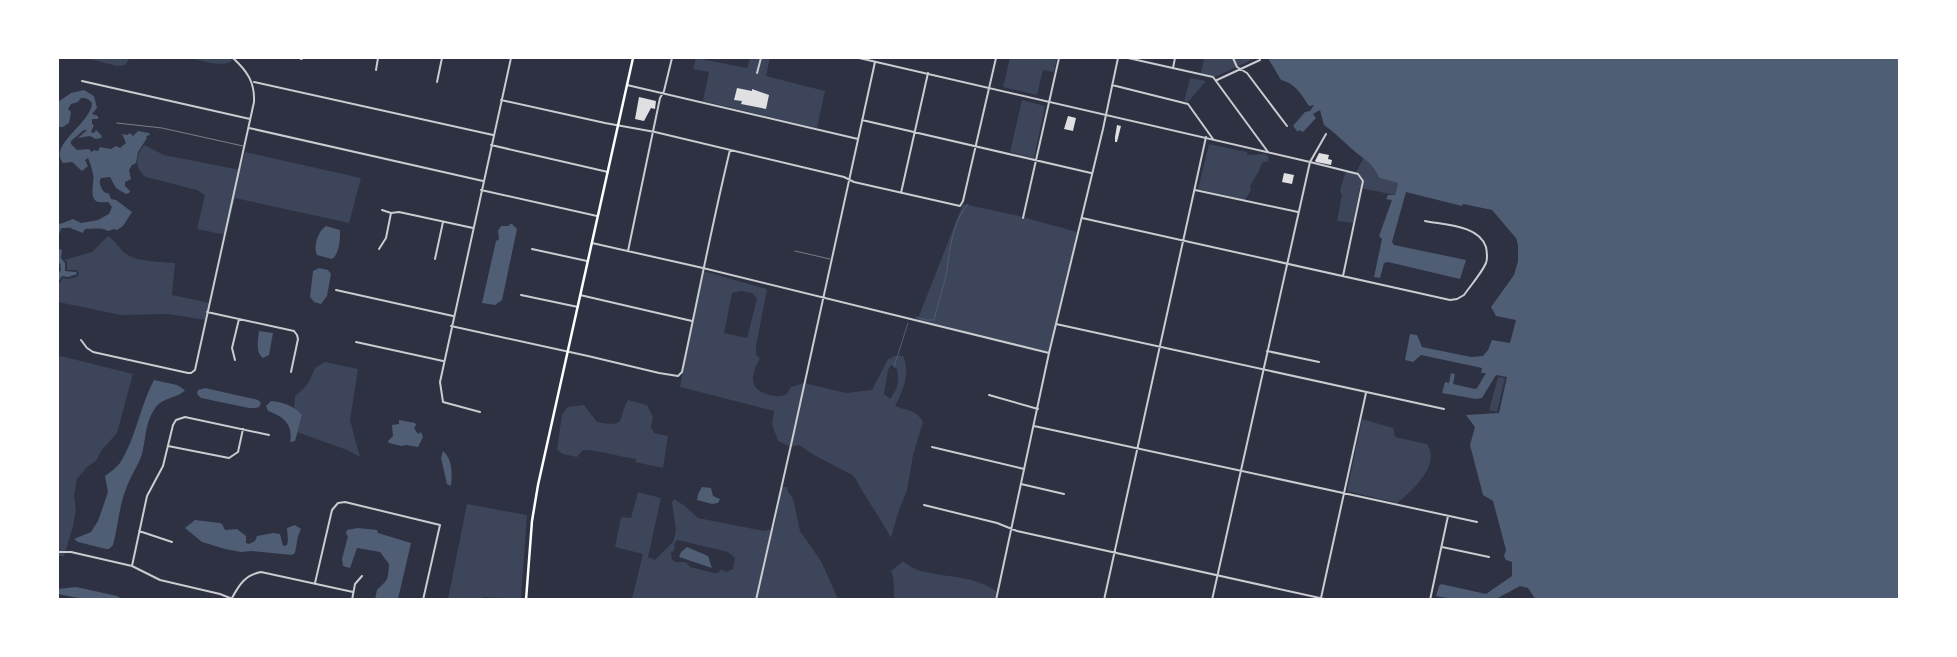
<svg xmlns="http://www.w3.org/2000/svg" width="1957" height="657" viewBox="0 0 1957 657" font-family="Figtree,sans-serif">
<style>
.green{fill:#3c4559;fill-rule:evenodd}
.water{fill:#4f5d75}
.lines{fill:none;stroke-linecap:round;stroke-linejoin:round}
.stream{stroke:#4f5d75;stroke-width:1}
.canal{stroke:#4f5d75;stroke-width:4.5}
.building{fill:#e0e0e3}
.service{stroke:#caccd0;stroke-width:0.5}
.minor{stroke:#caccd0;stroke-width:2}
.tertiary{stroke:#caccd0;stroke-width:2}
.primary{stroke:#fff;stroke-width:2.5}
</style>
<rect width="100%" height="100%" fill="#2d3142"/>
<path class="green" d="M 86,58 L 130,58 L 125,65 L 117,66 Z
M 191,58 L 229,58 L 232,61 C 219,68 204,61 191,58 Z
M 696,58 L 747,68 L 750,58 L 770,58 L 766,76 L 825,91 L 817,128 L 703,101 L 709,72 L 693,69 Z
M 1010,58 L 1057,58 L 1054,72 L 1043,70 L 1037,95 L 1003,87 Z
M 1204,58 L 1256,58 L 1215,77 L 1201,73 Z
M 1190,78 L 1206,81 L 1188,102 L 1184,101 Z
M 1022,100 L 1045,106 L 1034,158 L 1010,152 Z
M 1209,144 L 1247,152 L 1247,155 L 1265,154 L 1269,157 L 1268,161 L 1262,163 L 1259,171 L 1250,186 L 1251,190 L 1245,200 L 1198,189 Z
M 144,145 L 164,155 L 240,170 L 245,152 L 361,178 L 349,223 L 235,198 L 226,235 L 197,229 L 205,195 L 197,190 L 146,177 C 134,168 135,156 144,145 Z
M 1364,157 L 1370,161 L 1379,178 L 1398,183 L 1395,195 L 1360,188 L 1353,223 L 1337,221 L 1342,195 L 1340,191 L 1346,170 L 1356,172 Z
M 963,204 L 1019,216 L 1077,232 L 1049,353 L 917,321 Z
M 108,236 C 117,241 119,250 128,255 C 139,262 163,262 175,263 L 172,295 L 210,303 L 206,320 L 168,314 L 121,315 L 58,302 L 58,285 L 63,278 L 68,279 L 77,277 L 79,274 L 77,270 L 67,270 L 67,262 L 64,260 L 92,252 Z
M 703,271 L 767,289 L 756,346 L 756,355 L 760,358 C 752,373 747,388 767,394 C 775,397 780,397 787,394 L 791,387 L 804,383 L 846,393 L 872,390 L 888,359 L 892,358 L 893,356 L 903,356 C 911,374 903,390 895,406 C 907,411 916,409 923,422 L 913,455 L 907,491 L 899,510 L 891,538 C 880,517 866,499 855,478 L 852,475 L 814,455 L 799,445 L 791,447 L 778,441 L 772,424 L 774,411 L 680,387 ZM 741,291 L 752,293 L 757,299 L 747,338 L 724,333 L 732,293 ZM 891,365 L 897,369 C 900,382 897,390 890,399 L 884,394 L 888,370 Z
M 61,356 L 133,374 L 117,433 L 101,451 L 96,461 L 87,467 L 77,479 L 74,496 L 76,510 L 73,526 L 64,556 L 58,556 L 58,358 Z
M 325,362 L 358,369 L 350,420 L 360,457 L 347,450 L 297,432 L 302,415 L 294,408 L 295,396 C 308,386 309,382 315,368 Z
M 1498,377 L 1505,378 L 1497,412 L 1489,410 Z
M 628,400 L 647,405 L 653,417 L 651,427 L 654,433 L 668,436 L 663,468 L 635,462 L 636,459 C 618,457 601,450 583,450 L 577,457 L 563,454 L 557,450 L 562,414 L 568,407 L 584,405 L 597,422 C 628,428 617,419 628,400 Z
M 1362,419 L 1393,428 L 1395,437 L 1427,444 C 1441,464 1413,491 1397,503 L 1347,491 Z
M 782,487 L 787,487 L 788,492 L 793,498 L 800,531 L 821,561 L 838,599 L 632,599 L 643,554 L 615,547 L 621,517 L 631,518 L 638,492 L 661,498 L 648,557 L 655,560 L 673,542 L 676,531 L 672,502 L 674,499 L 685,506 L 698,518 L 764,531 L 774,528 ZM 678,540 L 728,552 L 735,558 L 733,569 L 726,572 L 721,569 L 718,573 L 714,573 L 690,567 L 686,562 L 675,562 L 672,559 L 671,553 L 674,550 L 675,542 Z
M 467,504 L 527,515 L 521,599 L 483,597 L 482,599 L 448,599 Z
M 903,561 C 924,581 967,570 996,591 L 995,599 L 895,599 C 892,590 896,580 891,571 Z"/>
<path class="water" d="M 1268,58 L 1899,58 L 1899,599 L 1536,600 L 1528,588 L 1520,586 L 1496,599 L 1453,599 L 1436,596 L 1439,586 L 1441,584 L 1486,594 L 1512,576 L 1512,562 L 1506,560 L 1504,556 L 1506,550 L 1493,501 L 1483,495 L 1470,445 L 1475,427 L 1466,415 L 1499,413 L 1507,377 L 1496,375 L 1482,398 L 1476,399 L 1442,393 L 1445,382 L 1449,383 L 1451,373 L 1455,374 L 1453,384 L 1475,389 L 1477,388 L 1486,373 L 1481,373 L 1482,368 L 1421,355 L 1413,362 L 1405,360 L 1410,334 L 1417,335 L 1422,347 L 1471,357 L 1483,356 L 1488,350 L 1492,340 L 1510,343 L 1516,320 L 1496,316 L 1491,307 L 1514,275 L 1518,261 L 1518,245 L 1516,238 L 1492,210 L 1463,204 L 1462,206 L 1406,192 L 1392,242 L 1394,245 L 1466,260 L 1460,279 L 1388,262 L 1384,263 L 1380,278 L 1374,277 L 1382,239 L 1379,236 L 1392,200 L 1386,199 L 1388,195 L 1395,195 L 1398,183 L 1379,178 C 1371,160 1365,161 1352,149 C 1342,140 1334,132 1324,125 L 1320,110 L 1313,114 L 1316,118 L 1303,132 L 1299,130 L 1298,132 L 1293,126 L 1305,112 L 1310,111 L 1314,105 L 1309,106 C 1301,94 1295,83 1281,80 Z
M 84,90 L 94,96 L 97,108 L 92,114 L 98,116 L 98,119 L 92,119 L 92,124 L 94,125 L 91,132 L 94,133 L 96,130 L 102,136 L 101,138 L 96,139 L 90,136 L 78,138 L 87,130 L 84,130 L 71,141 L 71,144 L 77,150 L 89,149 L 92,152 L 94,150 L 98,151 L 100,147 L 111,149 L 116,146 L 120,148 L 126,143 L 122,134 L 127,135 L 130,133 L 133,136 L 138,131 L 149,133 L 150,135 L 146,136 L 147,138 L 138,152 L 136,163 L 132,165 L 129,170 L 131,179 L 125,182 L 125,186 L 130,191 L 129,193 L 126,194 L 116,188 L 110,177 L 101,178 C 98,184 101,187 104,192 L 109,194 L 111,199 L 116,200 L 132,212 L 123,226 L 117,230 L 114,229 L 108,231 C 101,227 93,229 85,229 L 83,233 L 70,228 L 76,226 L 69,223 L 58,231 L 58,225 L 73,219 L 81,223 L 98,220 L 109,214 L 112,207 L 108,202 C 105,202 98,203 96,201 C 89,196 95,181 93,174 C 92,169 90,163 88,158 L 85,160 L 88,166 L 82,171 L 72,162 L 63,163 C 48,145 89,125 92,104 C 90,99 86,98 81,98 L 78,102 L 71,104 L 68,109 L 71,112 L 69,123 L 63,127 L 58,127 L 58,102 L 71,93 Z
M 510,224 L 512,224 L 517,229 L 502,300 L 495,305 L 482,303 L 496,241 L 499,239 L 498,231 L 501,226 L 509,226 Z
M 326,226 L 340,230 C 340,240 340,253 332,259 L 317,255 C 313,246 318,231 326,226 Z
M 58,246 L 59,249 L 62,250 L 61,258 L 65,263 L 65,271 L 76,272 L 77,274 L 68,277 L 62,276 L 58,282 L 58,274 L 61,270 L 60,264 L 58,261 Z
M 319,268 L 328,270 L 331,274 L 327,296 L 321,304 L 314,302 L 310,297 L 313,271 Z
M 259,331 L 273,333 L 269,355 L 263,358 C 255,352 258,340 259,331 Z
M 154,380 L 177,385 L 185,390 C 178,399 162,396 154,410 C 145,423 146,439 142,454 C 138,466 130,477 126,489 C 119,506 118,527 113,545 L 109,549 L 106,549 L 78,542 L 74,539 L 91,532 L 98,521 L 108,492 L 105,476 C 110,472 116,468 120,463 C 136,438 140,406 154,380 Z
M 205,388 L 258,400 L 261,403 L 259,407 L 256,408 L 249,408 L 201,398 L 197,394 L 198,390 Z
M 271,401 C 282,402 295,406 302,415 L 295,441 L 290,442 C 294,424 282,416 268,411 L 266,406 Z
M 399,420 L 415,423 L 416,425 L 414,428 L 418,434 L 421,432 L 423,437 L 418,447 L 406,445 L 401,446 L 389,443 L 388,441 L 393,436 L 392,425 L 399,424 Z
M 443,451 C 453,460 452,473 451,486 L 447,484 L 441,458 Z
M 702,487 L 711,488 L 713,496 L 720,499 L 718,503 L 712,504 L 697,500 L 698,494 Z
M 195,520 L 220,523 L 222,524 L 225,530 L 237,529 L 246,536 L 246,543 L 249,544 L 255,541 L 257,536 L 273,533 L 280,534 L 283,546 L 287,545 L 288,541 L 287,528 L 295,525 L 301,529 L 298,536 L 295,553 L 292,555 L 251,551 L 241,552 L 225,549 L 202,542 L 185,528 Z
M 358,528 L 377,530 L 378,533 L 411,543 L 398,599 L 375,599 L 377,590 C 388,579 388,581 389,564 L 380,552 L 357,548 L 350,568 L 343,566 L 342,559 L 348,536 L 346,534 L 347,530 Z
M 687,547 L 708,556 L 712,568 L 679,557 L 681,552 Z
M 76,587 L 117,596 L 122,599 L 83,599 L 58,594 L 58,589 Z"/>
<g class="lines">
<path class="stream" d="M 916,317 L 926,320 L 934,320 C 938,303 944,286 947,270 C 950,247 953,221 968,204
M 894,367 L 908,323"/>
<path class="canal" d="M 58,231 L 58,226 L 80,225"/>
</g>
<path class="building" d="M 737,88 L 752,91 L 752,89 L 769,95 L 766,109 L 741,104 L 742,101 L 734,100 Z
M 639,97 L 656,101 L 655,109 L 651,108 L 644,121 L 635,119 Z
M 1068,116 L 1076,118 L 1073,131 L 1064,129 Z
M 1117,125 L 1121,126 L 1117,142 L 1115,142 L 1115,137 Z
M 1319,153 L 1329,155 L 1328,159 L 1332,160 L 1331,165 L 1316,162 L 1315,161 Z
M 1284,173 L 1294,175 L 1292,184 L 1282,182 Z"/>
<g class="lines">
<path class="service" d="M 117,123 L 162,128 L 243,146
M 795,251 L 830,259"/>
<path class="minor" d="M 1128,58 L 1213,77 L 1268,152
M 1233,58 L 1237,67 L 1247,73 L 1287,126
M 301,59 L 303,58
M 1173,68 L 1175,58
M 376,70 L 378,58
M 757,73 L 761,58
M 1217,80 L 1260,60
M 82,81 L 250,119
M 254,82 L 493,135
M 437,82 L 442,58
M 627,85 L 858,139
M 1112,85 L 1188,104 L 1213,139
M 501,100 L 605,123 L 655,132 L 844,177 L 854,182 L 960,206 L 963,201 L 996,58
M 862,120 L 1091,173
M 249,128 L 483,181
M 1326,134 L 1310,162 L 1358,174 L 1363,181 L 1343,276
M 491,145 L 608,172
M 481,190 L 597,216
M 1195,190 L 1298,212
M 901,193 L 928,73
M 382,210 L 391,213 L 399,212 L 473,228
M 1023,218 L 1059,58
M 1082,218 L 1450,300 L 1457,299 L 1464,295 C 1471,285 1481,274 1486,263 C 1488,258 1487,253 1486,247 C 1479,225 1445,225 1425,221
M 592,243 L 703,268 L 1049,353
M 379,249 L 386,238 L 391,213
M 532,249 L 587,261
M 628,251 L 660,98 L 664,91 L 672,58
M 435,259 L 443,222
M 336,290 L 453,316
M 521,295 L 578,307
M 580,295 L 692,321
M 207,312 L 294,331 L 297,335 L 298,339 L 291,372
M 1056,324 L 1444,409
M 451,326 L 588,356 L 659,373 L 678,376 L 682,372 C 698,298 712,224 730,150
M 81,340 L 87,348 L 93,352 L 188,373 L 191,373 L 195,370 L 254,102 C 255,82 247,71 233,58
M 356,342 L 443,361
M 1267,351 L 1319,362
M 235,360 L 232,348 L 239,319
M 989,395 L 1038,409
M 480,412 L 443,402 L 440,382 L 511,58
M 1034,426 L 1477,522
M 168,446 L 229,458 L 238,452 L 243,429
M 932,447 L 1024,469
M 1021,484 L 1064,494
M 924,505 L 997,523 L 1017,531 L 1329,600
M 139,531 L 172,542
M 1442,547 L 1489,557
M 58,552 L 71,552 L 132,566 L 160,580 L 220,594 L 235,600
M 132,566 L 147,496 L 163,466 L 173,425 L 176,420 L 185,417 L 269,435
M 315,583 L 332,510 L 338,503 L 345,502 L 440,525 L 423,600
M 232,598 C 239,585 245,575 261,572 L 353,592
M 1321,598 L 1366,393
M 352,600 L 355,584 L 362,576
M 756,600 C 797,421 836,242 875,62
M 996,600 L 1049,353 L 1103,129 L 1118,58
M 1104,600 L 1206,137
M 1430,600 L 1448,516"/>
<path class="tertiary" d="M 859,58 L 1310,162 L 1212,600"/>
<path class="primary" d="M 526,600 L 532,521 L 538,485 L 633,58"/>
</g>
<rect width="1957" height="657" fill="none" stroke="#ffffff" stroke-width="118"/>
</svg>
